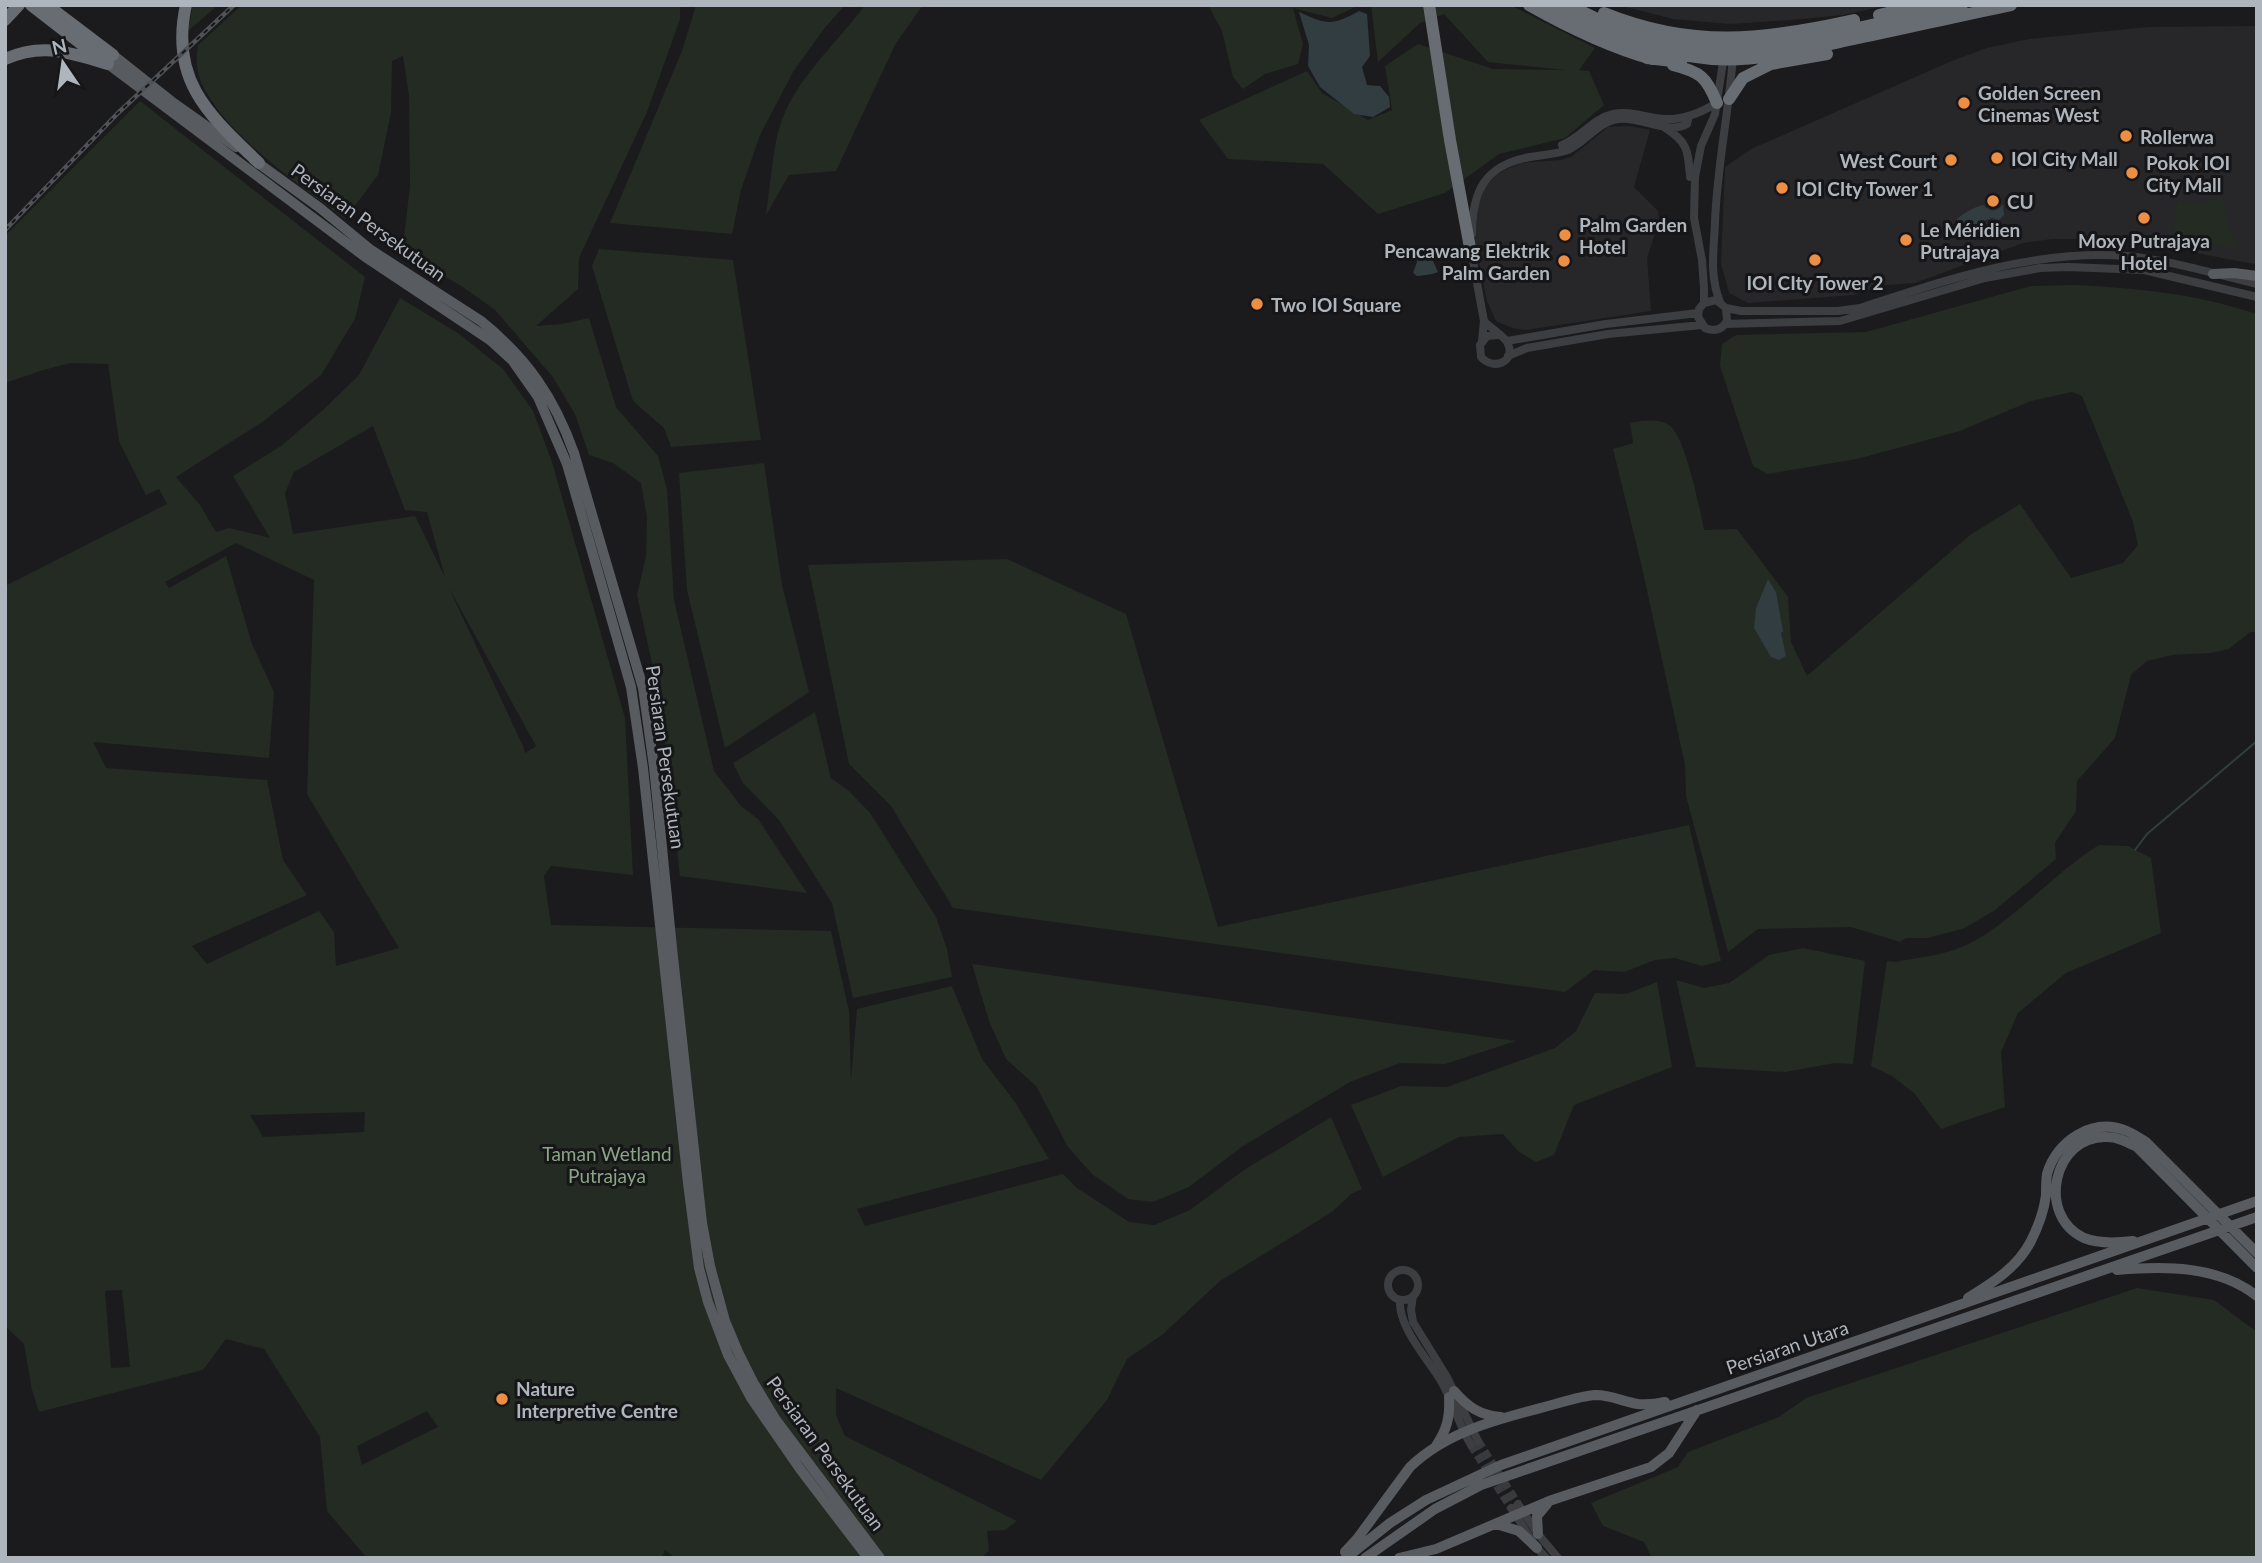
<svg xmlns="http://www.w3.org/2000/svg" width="2262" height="1563" viewBox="0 0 2262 1563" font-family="Lato,sans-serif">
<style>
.built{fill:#27272a}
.green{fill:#232b23;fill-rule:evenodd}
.water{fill:#313d41}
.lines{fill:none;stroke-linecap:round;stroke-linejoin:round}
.stream{stroke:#313d41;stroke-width:2}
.minor-tunnel{stroke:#383a3d;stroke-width:8;stroke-dasharray:8 4;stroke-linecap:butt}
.minor{stroke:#3c3e42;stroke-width:8}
.major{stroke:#585c61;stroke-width:10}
.highway{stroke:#686d73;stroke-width:12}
.rail-casing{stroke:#4f5357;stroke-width:4.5}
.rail{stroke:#161618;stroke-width:2;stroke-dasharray:5;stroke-linecap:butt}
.poi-dot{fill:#ec8e44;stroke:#161618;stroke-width:2.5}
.labels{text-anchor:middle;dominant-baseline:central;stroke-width:6;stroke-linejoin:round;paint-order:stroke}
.poi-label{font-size:19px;font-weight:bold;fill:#aeb5bc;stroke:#161618;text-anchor:start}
.street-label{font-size:19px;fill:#aeb5bc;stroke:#161618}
.park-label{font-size:19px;fill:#8ba686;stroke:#161618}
</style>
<rect width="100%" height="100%" fill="#1b1b1d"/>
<path class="built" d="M 1618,5 L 1889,5 L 1843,15 L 1792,20 L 1730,24 L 1673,19 Z
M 2257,26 L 2257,263 L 2253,264 L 2126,239 L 2052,239 L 2023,243 L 1915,283 L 1886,285 L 1853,295 L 1748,303 L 1729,293 L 1721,263 L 1725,167 L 1751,149 L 1954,60 L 1987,48 L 2029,39 L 2148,27 Z
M 1629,126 L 1650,130 L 1634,187 L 1658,211 L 1659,221 L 1647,258 L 1651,311 L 1526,330 L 1512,328 L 1496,321 L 1487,301 L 1475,243 L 1477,207 L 1486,186 L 1495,176 L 1507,169 L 1522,163 L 1561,160 L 1571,157 L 1608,127 Z"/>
<path class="green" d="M 193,5 L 218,5 L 188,31 Z
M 242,5 L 680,5 L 680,19 L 647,112 L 579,258 L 578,289 L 536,326 L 562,324 L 589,318 L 616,407 L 658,456 L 667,489 L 674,600 L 714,771 L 741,806 L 758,819 L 807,893 L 680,876 L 660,700 L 637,595 L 646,556 L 647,517 L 641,483 L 613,463 L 589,455 L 575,414 L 552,376 L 495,310 L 460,285 L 402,254 L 410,186 L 409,96 L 403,56 L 392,61 L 391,113 L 378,175 L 345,219 C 300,185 224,134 201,82 C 196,70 196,58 198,45 Z
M 696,5 L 845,5 L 823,30 L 793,72 L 760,135 L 741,190 L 732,234 L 610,223 L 682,51 Z
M 865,5 L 923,5 L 896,43 L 836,171 L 789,175 L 766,215 C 770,188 772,155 779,129 C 793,80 836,45 865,5 Z
M 1208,5 L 1359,5 L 1332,18 L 1293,8 L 1303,44 L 1298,64 L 1265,74 L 1243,89 L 1233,77 L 1222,31 Z
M 1371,5 L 1510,5 L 1595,48 L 1579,70 L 1589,71 L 1604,105 L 1565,138 L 1499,154 L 1445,193 L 1378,214 L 1323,164 L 1228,159 L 1199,120 L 1307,71 L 1322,93 L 1368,120 L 1392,110 L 1385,66 L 1418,44 L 1493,69 L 1566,70 L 1488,62 L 1444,14 L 1420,23 L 1378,62 Z
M 140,101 L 365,277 L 355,319 L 321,375 L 264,421 L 176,477 L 200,505 L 216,532 L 229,528 L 270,538 L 233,476 L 281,446 L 323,410 L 359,375 L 400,298 L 458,333 L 503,369 L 533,411 L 552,462 L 625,718 L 633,875 L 551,866 L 544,876 L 551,925 L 831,931 L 849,1011 L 851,1080 L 857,1009 L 952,986 L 982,1059 L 1015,1102 L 1049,1159 L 857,1209 L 865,1226 L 1063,1174 L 1077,1188 L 1129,1222 L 1154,1225 L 1190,1210 L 1244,1170 L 1331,1117 L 1362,1189 L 1351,1194 L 1332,1212 L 1220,1281 L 1162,1335 L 1127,1359 L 1107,1400 L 1041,1480 L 836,1388 L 836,1415 L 845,1436 L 1017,1521 L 1005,1530 L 987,1531 L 989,1551 L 981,1558 L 675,1558 L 665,1550 L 662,1558 L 367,1558 L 327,1511 L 320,1437 L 264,1349 L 226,1339 L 203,1370 L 39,1412 L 32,1390 L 24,1344 L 5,1326 L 5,586 L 167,504 L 159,489 L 146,495 L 119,441 L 108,364 L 71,363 L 43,370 L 5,383 L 5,236 ZM 373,426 L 405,510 L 427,512 L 445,577 L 415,516 L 293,534 L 285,493 L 294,472 ZM 236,543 L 314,580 L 307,794 L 399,948 L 336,966 L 334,932 L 319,911 L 207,964 L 192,946 L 307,895 L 283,860 L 267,780 L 106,768 L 93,742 L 269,758 L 274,692 L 252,644 L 226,556 L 169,588 L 165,582 ZM 449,588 L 536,746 L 525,753 L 523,746 ZM 365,1112 L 364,1132 L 263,1137 L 250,1115 ZM 122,1290 L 130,1367 L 111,1368 L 105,1291 ZM 427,1411 L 438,1427 L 362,1465 L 357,1446 Z
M 2223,197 L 2228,228 L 2237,243 L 2239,250 L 2173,235 L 2178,201 L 2197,204 Z
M 599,249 L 733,260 L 761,440 L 671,447 L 664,428 L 633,401 L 592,266 Z
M 2074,285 C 2137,288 2197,294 2257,314 L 2257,632 L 2250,632 L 2229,649 L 2210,653 L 2173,655 L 2147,661 L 2131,675 L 2115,738 L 2077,781 L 2076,811 L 2055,843 L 2056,859 L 1995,910 L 1965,928 L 1928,938 L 1906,938 L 1900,942 L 1851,927 L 1758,929 L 1728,952 L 1686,796 L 1685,765 L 1641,563 L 1613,449 L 1633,443 L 1630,423 C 1642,421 1658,418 1669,425 C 1685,435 1700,509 1704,530 L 1737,529 L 1788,597 L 1791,642 L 1807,676 L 1970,535 L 2020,504 L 2071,578 L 2123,563 L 2138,545 L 2133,522 L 2082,396 L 2072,392 L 2031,401 L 1960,431 L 1857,459 L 1768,474 L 1753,466 L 1720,366 L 1722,344 L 1736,335 L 1866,332 L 2031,286 Z
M 764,463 L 782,585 L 809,692 L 725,748 L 687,590 L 679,473 Z
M 1007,559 L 1126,614 L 1218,927 L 1689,825 L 1721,961 L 1702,966 L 1675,958 L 1655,960 L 1624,972 L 1594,970 L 1565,992 L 953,908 L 891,806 L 849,764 L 808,565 Z
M 815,712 L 831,778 L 850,792 L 870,813 L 936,917 L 947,949 L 952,977 L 853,998 L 832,903 L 779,820 L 743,783 L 733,763 Z
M 2099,845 L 2128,846 L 2151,858 L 2161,933 L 2066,973 L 2018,1013 L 2001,1052 L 2005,1107 L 1941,1129 L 1914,1093 L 1892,1076 L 1871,1066 L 1887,961 L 1896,962 C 1915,958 1936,956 1954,950 C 2005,932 2051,874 2099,845 Z
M 1803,948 L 1865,961 L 1853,1064 L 1835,1063 L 1785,1072 L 1696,1067 L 1676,980 L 1704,988 L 1729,983 L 1769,955 Z
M 972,964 L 1516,1041 L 1445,1064 L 1400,1063 L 1350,1082 L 1243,1146 L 1189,1187 L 1153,1202 L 1128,1199 L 1093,1175 L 1068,1147 L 1036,1086 L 1006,1059 L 989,1021 Z
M 1657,982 L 1672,1067 L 1574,1105 L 1554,1155 L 1536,1162 L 1518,1151 L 1503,1134 L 1459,1137 L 1383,1177 L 1351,1105 L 1401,1086 L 1447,1087 L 1555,1048 L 1576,1031 L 1595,993 L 1626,994 Z
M 2137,1288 L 2214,1300 L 2257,1332 L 2257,1558 L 1652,1558 L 1644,1542 L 1603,1526 L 1591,1503 L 1678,1467 L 1688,1452 L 1779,1417 L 1806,1398 Z"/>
<path class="water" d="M 1359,11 L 1367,14 L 1370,56 L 1362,67 L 1367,85 L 1380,86 L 1389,97 L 1390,107 L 1373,117 L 1354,114 L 1320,87 L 1308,66 L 1309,45 L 1299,12 C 1327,25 1332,26 1359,11 Z
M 2003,204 L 2004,215 L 1999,220 L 1992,218 L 1983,221 L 1980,229 L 1966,228 L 1961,237 L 1957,238 L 1951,235 L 1957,224 L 1957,219 C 1964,213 1974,207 1983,205 C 1990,212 1997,213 2003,204 Z
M 1425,246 L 1436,246 L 1440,249 L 1431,257 L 1438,272 C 1432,275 1424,275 1417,276 L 1413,273 L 1417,262 L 1416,259 L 1409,257 L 1409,251 L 1424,249 Z
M 1768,579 L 1776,592 L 1783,631 L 1781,633 L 1786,656 L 1779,660 L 1771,657 L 1754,628 L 1756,608 Z"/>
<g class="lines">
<path class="stream" d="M 2135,850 L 2147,834 L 2257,741"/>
<path class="minor-tunnel" d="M 1478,1441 L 1518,1504
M 1471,1445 L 1511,1508"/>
<path class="minor" d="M 1664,127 C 1688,142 1688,150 1690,177
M 1564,151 L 1562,145 C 1581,138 1592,119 1613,114 C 1632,110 1648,119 1666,119 C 1684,120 1702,112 1717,103
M 1472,234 C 1472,191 1485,165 1530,157 C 1542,155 1556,154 1568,150 C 1586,142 1598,122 1618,119 C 1641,116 1668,135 1687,124 L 1688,120 L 1682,118
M 1471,250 L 1484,321 L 1482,341
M 1720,302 C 1709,275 1714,249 1715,222 C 1717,166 1729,112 1733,56
M 1704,303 L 1716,300 L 1726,308 L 1727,321 C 1722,330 1714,332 1705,328 L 1698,317 L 1699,309 L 1704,303 L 1704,288 L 1702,260 L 1694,218 L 1695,177 L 1701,146 L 1715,114 L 1724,56
M 1726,308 L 1741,311 L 1838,311 L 1860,308 C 1945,280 2035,249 2126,256 C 2170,260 2214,274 2257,284
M 1484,321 C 1490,328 1506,337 1508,344 C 1516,362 1493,371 1481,357 L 1480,345 L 1487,336 L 1498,335
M 1725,324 L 1840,321 L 1985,278 L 2040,268 L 2068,267 L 2144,270 L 2257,297
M 1507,341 L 1606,324 L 1698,313
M 1508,356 L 1527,348 L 1608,334 L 1702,325
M1388 1285a15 15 0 1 1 30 0a15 15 0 1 1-30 0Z
M 1413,1296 L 1411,1310 L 1413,1322 L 1447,1377 L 1478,1441
M 1400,1300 C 1398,1327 1427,1358 1441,1381 C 1453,1402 1459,1425 1471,1445
M 1518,1504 L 1538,1534 L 1558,1558
M 1511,1508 L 1537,1548 L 1546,1558"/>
<path class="major" d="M 113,55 L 171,101 L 236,147
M 108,64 L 364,256 L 490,340 L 512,360 L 538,397 L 567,464 L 631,687 L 643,768 L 688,1183 L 699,1268 L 708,1302 L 728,1355 L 751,1398 L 800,1469 L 868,1558
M 254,160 L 320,208 L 371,250 L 481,321 C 528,359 554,397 574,453 L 643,688 L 654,767 L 672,948 L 702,1223 L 710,1266 L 725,1321 L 738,1352 L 753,1382 L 776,1420 L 880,1558
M 2213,274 L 2234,273 L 2257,276
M 2133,1241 C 2117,1243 2099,1244 2084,1238 C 2036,1216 2053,1135 2107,1137 C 2118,1137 2127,1142 2137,1147 L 2257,1268
M 2117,1270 C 2164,1266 2217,1265 2257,1296
M 1968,1298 C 1992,1283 2017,1268 2031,1241 C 2038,1227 2044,1211 2046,1195 C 2046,1188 2046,1181 2047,1174 C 2057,1140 2093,1117 2127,1131 C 2134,1134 2140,1138 2146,1142 L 2257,1253
M 1454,1391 C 1468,1407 1479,1415 1501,1417
M 1436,1446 C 1447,1429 1450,1418 1449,1397
M 1496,1524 L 1519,1531 L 1537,1548
M 1538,1534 L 1537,1516 L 1547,1504
M 1345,1552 L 1357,1539 L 1410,1467 C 1447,1431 1499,1419 1548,1406 C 1563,1402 1580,1396 1596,1395 C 1611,1395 1624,1402 1638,1404 C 1648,1405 1656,1404 1665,1402
M 1346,1558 L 1390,1523 L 1426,1500 L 1501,1465 L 2257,1201
M 1365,1558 L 1435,1509 L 1481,1485 L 2257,1217
M 1399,1558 L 1436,1549 L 1549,1501 L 1651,1467 L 1669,1453 L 1697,1410"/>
<path class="highway" d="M 31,5 L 102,60
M 47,5 L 113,55
M 186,5 C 169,81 210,116 259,163
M 1429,5 L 1450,140 L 1471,253
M 1529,5 C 1568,27 1609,47 1652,59
M 1545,5 C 1600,31 1651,54 1712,59 C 1758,62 1804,50 1849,40 C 1903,29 1957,16 2011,5
M 1569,5 C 1603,23 1641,40 1679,45 C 1740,54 1799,41 1858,28 C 1893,20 1928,13 1962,5
M 1604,13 C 1693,49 1764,40 1854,20
M 1879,15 L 1921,5
M 5,20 L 19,5
M 1647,58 L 1681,62
M 5,59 C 44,42 70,53 108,64
M 1673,65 C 1700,72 1706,76 1717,103
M 1765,65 L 1827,54
M 1729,99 L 1743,78 L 1771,64"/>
<g class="rail-casing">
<path id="rail" d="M 5,230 L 118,113 L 234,5"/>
</g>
<use href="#rail" class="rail"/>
</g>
<g class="poi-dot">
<circle cx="1964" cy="103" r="7"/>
<circle cx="2126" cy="136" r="7"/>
<circle cx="1997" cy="158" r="7"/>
<circle cx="1951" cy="160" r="7"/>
<circle cx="2132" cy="173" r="7"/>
<circle cx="1782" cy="188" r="7"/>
<circle cx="1993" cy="201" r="7"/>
<circle cx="2144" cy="218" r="7"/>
<circle cx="1565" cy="235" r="7"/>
<circle cx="1906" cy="240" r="7"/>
<circle cx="1815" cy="260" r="7"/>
<circle cx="1564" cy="261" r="7"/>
<circle cx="1257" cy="304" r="7"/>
<circle cx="502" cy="1399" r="7"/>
</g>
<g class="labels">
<g class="poi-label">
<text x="1978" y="92">Golden Screen<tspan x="1978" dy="22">Cinemas West</tspan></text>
<text x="2140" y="136">Rollerwa</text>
<text x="2011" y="158">IOI City Mall</text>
<text x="1937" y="160" text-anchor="end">West Court</text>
<text x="2146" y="162">Pokok IOI<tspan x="2146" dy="22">City Mall</tspan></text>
<text x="1796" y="188">IOI CIty Tower 1</text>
<text x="2007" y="201">CU</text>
<text x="1579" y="224">Palm Garden<tspan x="1579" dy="22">Hotel</tspan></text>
<text x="1920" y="229">Le Méridien<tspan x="1920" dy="22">Putrajaya</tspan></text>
<text x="2144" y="240" text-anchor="middle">Moxy Putrajaya<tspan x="2144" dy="22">Hotel</tspan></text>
<text x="1550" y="250" text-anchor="end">Pencawang Elektrik<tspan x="1550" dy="22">Palm Garden</tspan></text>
<text x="1815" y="282" text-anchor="middle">IOI CIty Tower 2</text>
<text x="1271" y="304">Two IOI Square</text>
<text x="516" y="1388">Nature<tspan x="516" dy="22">Interpretive Centre</tspan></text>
</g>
<g class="street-label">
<text transform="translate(369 222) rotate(36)">Persiaran Persekutuan</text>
<text transform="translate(666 757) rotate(82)">Persiaran Persekutuan</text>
<text transform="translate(1787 1347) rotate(-19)">Persiaran Utara</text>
<text transform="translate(826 1453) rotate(54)">Persiaran Persekutuan</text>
</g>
<g class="park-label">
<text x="607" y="1153">Taman Wetland<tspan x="607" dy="22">Putrajaya</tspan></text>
</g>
</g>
<rect width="2262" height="1563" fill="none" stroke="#aeb5bc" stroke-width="14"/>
<g transform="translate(63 63) rotate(347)" stroke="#161618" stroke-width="5" paint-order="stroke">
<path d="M0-5L12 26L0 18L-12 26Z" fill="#aeb5bc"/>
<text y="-10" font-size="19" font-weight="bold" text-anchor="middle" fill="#aeb5bc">N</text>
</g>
</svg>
